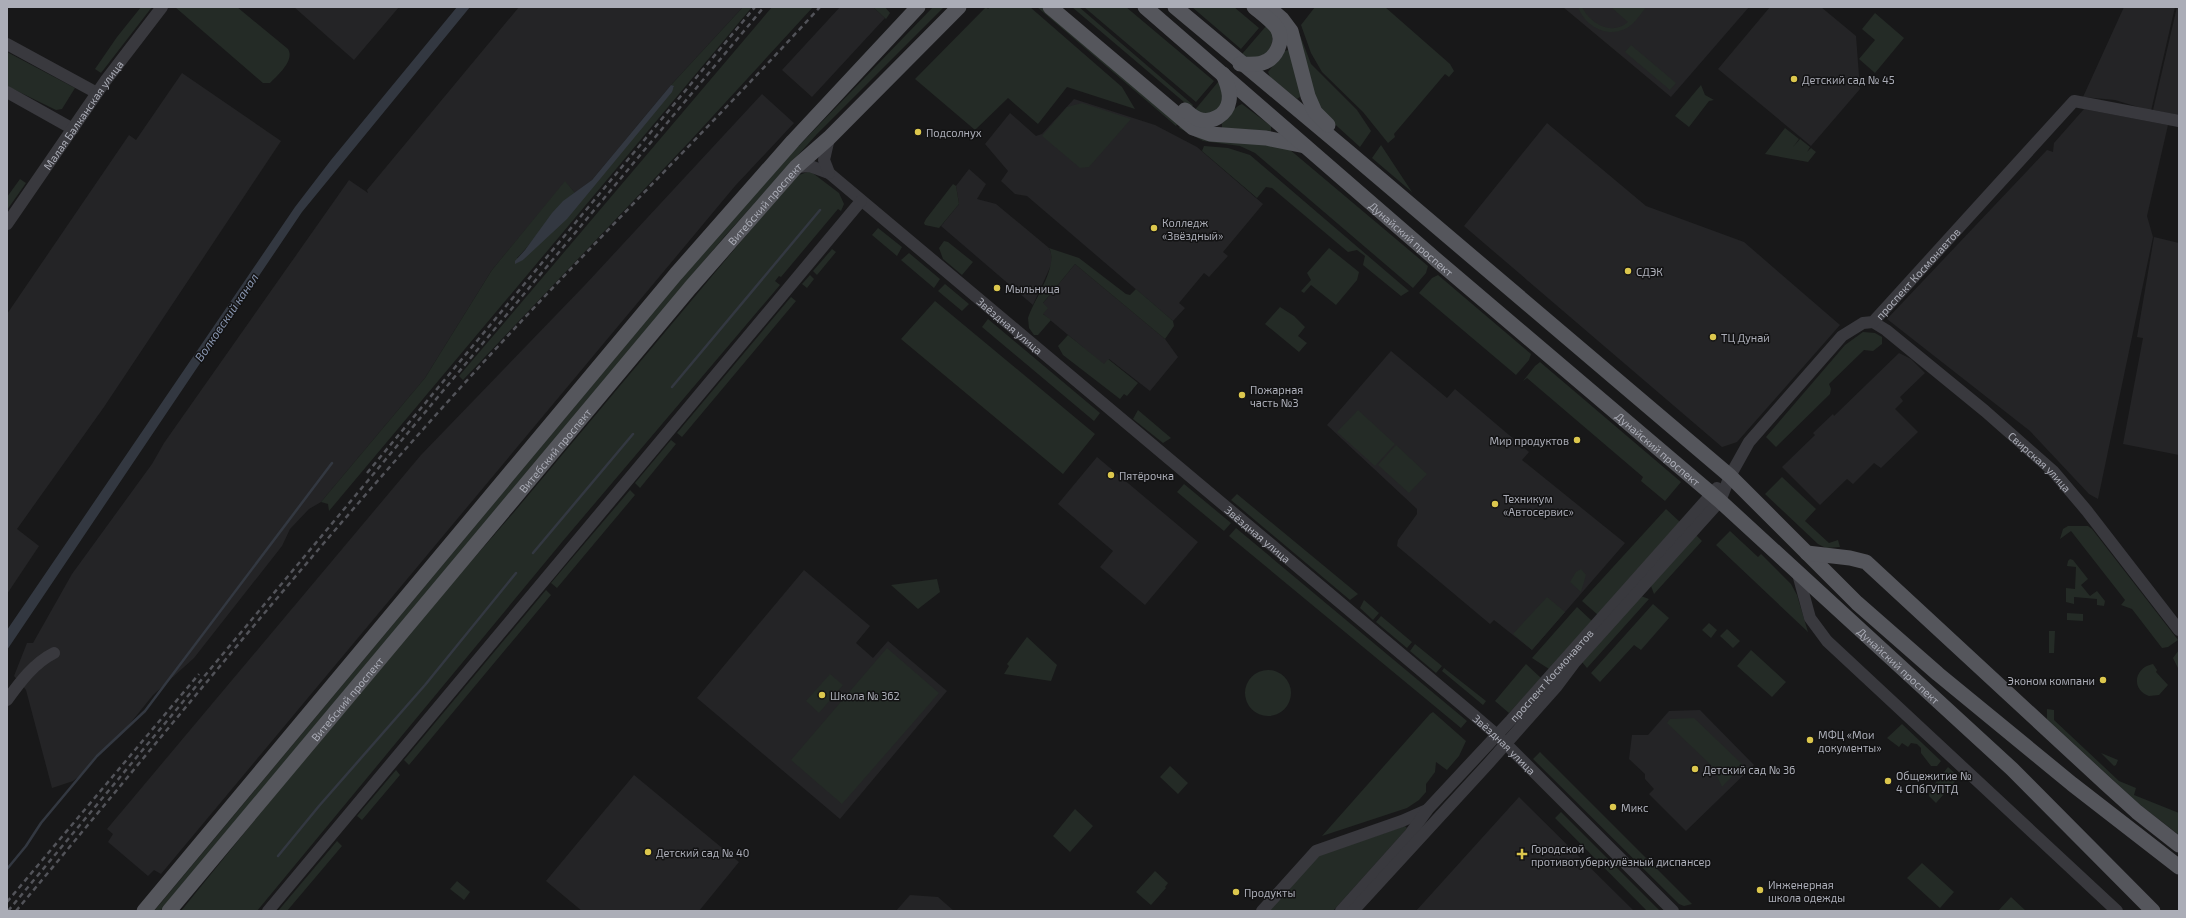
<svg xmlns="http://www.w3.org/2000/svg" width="2186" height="918" viewBox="0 0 2186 918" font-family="'Exo 2',sans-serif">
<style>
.built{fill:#242426}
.green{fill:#242b26}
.water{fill:#333841}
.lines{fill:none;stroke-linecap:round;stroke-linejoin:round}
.stream{stroke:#333841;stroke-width:2.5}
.minor{stroke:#39393e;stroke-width:12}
.major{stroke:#55565c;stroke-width:15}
.rail{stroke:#525359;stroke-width:2.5;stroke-dasharray:5 4;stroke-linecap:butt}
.poi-dot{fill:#dcc74d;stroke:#131314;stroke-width:1.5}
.labels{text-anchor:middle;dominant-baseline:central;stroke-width:3;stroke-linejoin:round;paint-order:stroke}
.poi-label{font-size:11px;fill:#abadb7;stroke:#131314;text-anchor:start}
.street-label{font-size:11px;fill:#abadb7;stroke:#131314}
.water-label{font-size:12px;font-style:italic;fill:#8794ae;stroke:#131314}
</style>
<rect width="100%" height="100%" fill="#181819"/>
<path class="built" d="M 294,7 L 399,7 L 354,60 Z
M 519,7 L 743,7 L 671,85 L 592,180 L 575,193 L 565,182 L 492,270 L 425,378 L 321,502 L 309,509 L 290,529 L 282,546 L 194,658 L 153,695 L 120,736 L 97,756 L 83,773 L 73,781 L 52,788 L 26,690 L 14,676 L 27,643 L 33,643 L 72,574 L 152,464 L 164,443 L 349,180 L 368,193 L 367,190 Z
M 840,7 L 873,7 L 885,18 L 812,97 L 782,70 Z
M 1563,7 L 1749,7 L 1671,97 Z
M 1770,7 L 1821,7 L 1856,36 L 1860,89 L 1811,146 L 1718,69 Z
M 2124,7 L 2175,7 L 2151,111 L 2115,100 L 2083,97 Z
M 2177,7 L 2179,7 L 2179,115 L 2153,110 Z
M 182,73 L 281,141 L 104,407 L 17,529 L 39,546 L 7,594 L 7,314 L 129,135 L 136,140 Z
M 762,94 L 794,123 L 735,186 L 161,874 L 154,870 L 148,876 L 108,842 L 113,834 L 107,829 L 421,455 L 585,285 Z
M 1074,99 L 1155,125 L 1197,147 L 1263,204 L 1223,252 L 1228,256 L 1209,277 L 1204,273 L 1179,303 L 1185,308 L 1173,321 L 1027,196 L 1015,194 L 1001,181 L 1008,171 L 985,144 L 1010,113 L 1036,136 L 1042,134 Z
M 2084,109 L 2168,125 L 2147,216 L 2153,237 L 2098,499 L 2089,494 L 2030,431 L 1887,319 L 2047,150 L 2053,152 L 2054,143 Z
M 1547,123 L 1646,206 L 1744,242 L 1840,325 L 1737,442 L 1722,447 L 1464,226 Z
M 969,169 L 986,184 L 977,199 L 996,204 L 1049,248 L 1051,253 L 1052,263 L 1033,305 L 941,226 L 959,204 L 956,186 Z
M 2154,237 L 2179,243 L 2179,455 L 2123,444 L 2143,338 L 2137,337 Z
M 1075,264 L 1165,339 L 1178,357 L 1150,391 L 1109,359 L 1104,365 L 1043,314 L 1043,303 Z
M 1391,351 L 1447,398 L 1455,389 L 1529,452 L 1522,460 L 1625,543 L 1532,650 L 1494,620 L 1490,624 L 1397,546 L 1398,540 L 1417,514 L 1417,509 L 1327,425 Z
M 1899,353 L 1911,359 L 1925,373 L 1900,397 L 1903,401 L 1895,409 L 1918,432 L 1881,468 L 1874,463 L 1853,484 L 1847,479 L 1820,505 L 1782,467 L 1815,435 L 1813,433 L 1833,414 L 1834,416 Z
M 1097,457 L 1198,542 L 1145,605 L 1100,567 L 1113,551 L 1058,504 Z
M 804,570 L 870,626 L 856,643 L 873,658 L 888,641 L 947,691 L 840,819 L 697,698 Z
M 1700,710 L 1754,765 L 1686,831 L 1649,794 L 1654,789 L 1645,779 L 1645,774 L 1629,759 L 1632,735 L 1648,735 L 1669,711 Z
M 634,775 L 739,862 L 699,911 L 582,911 L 546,881 Z
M 1519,797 L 1634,911 L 1416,911 Z
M 910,895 L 938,897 L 954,911 L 896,911 Z"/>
<path class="green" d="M 141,7 L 152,7 L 101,73 L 95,69 L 117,37 Z
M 175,7 L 237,7 L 288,49 C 295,60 278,75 270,83 L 263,83 Z
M 743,7 L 752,7 L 329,511 L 328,504 L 321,502 L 425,378 L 492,270 L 565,181 L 575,193 C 550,211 538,238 517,258 L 523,260 L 674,87 L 671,85 Z
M 772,7 L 813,7 L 690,141 L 463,380 L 459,376 Z
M 873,7 L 885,7 L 890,13 L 886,19 Z
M 933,7 L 944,7 L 817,134 L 724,237 L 160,911 L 154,911 L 697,260 L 787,158 Z
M 986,7 L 988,9 L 990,7 L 1030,7 L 1122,87 L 1135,109 L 1067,87 L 1038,124 L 1008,98 L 975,130 L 915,79 Z
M 1037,7 L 1042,7 L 1178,123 L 1176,126 Z
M 1072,7 L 1079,7 L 1193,105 L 1191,108 Z
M 1084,7 L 1126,7 L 1214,81 L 1196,102 Z
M 1192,7 L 1234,7 L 1259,28 L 1241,49 Z
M 1315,7 L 1385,7 L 1450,64 L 1454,71 L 1449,77 L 1445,74 L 1394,134 L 1395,137 L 1388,143 L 1363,112 L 1322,72 L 1311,53 L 1301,25 Z
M 1578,7 L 1582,7 C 1590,24 1612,36 1628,22 L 1611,7 L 1646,7 C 1641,14 1635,23 1627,28 C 1607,39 1585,26 1578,7 Z
M 1875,13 L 1904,38 L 1875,73 L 1859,59 L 1875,40 L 1862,29 Z
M 1267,25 L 1273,35 L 1271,49 L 1260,57 L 1247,57 L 1242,54 Z
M 1298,30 L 1311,64 L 1357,110 L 1371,131 L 1360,147 L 1317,108 Z
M 1631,45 L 1676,83 L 1670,90 L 1625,52 Z
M 1289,50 L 1301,96 L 1297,99 L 1270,77 L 1268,72 L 1284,51 Z
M 7,52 L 75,88 L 62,109 L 56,110 L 7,86 Z
M 1218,82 L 1223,87 L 1222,106 L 1210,115 L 1194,111 Z
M 1701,85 L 1705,95 L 1714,100 L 1709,101 L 1689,127 L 1675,116 Z
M 1082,103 L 1131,119 L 1089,167 L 1080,168 L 1042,136 L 1067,107 Z
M 1242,104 L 1271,126 L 1271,131 L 1222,128 L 1222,123 C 1230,118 1234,106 1242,104 Z
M 1181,125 L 1273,143 L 1289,149 L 1428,266 L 1426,273 L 1413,288 L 1255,153 L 1240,146 L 1203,141 L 1179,128 Z
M 1785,128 L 1799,139 L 1793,147 L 1800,139 L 1810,147 L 1807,152 L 1811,148 L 1816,152 L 1808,162 L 1765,154 Z
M 1381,145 L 1412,192 L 1372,158 Z
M 1204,146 L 1228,148 L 1250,155 L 1409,291 L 1401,296 L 1363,265 L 1365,256 L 1357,250 L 1348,252 L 1272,188 L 1266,187 L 1257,198 L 1202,151 Z
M 810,171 L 839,193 L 844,204 L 841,211 L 838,209 L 781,277 L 779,276 L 775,281 L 780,285 L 562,542 L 257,911 L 181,911 L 373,674 L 515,511 L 759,220 L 799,175 Z
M 20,179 L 26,183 L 7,210 L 7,197 Z
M 953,184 L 956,186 L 959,204 L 939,228 L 925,225 L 924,223 L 926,219 Z
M 878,228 L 902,247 L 897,256 L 872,235 Z
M 944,241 L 948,242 L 973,262 L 962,275 L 943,259 L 939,248 Z
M 1049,248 L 1079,258 L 1126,294 L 1130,295 L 1136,289 L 1173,321 L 1174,326 L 1165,339 L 1075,264 L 1043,303 L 1048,308 L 1043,314 L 1051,320 L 1038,335 L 1034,335 L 1029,328 L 1028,318 C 1034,299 1059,266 1049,248 Z
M 1329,248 L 1359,272 L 1357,280 L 1336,305 L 1311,285 L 1304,293 L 1301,291 L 1311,280 L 1307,273 Z
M 832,249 L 836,252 L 817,275 L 813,271 Z
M 909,253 L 940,279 L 934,288 L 901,260 Z
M 810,275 L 814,279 L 807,288 L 802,284 Z
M 1438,275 L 1531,354 L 1529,360 L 1516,375 L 1419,293 L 1432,278 Z
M 945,284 L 969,304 L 962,311 L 938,291 Z
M 791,297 L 796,301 L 682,437 L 677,433 Z
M 935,301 L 1095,434 L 1063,474 L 901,339 Z
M 1280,307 L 1294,316 L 1305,327 L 1298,336 L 1307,343 L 1299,352 L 1265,324 Z
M 988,319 L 1100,413 L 1094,421 L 982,327 Z
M 1863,332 L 1875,333 L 1882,337 L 1882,344 L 1873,351 L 1864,350 L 1829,384 L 1831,389 L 1830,394 L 1776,447 L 1766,437 L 1845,345 Z
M 1068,335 L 1104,364 L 1108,359 L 1138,383 L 1127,396 L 1124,394 L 1120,399 L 1063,355 L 1058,346 Z
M 1540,362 L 1681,482 L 1665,501 L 1641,481 L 1643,477 L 1527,378 L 1523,381 L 1535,366 Z
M 1138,410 L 1171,438 L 1163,443 L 1133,419 Z
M 1358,410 L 1395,444 L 1375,466 L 1337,432 Z
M 671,440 L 676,444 L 640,488 L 635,483 Z
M 1396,445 L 1427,474 L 1409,493 L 1378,465 Z
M 1782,477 L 1816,509 L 1805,521 L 1829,543 L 1838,540 L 1840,547 L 1826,548 L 1818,544 L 1765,494 Z
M 1184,484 L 1231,523 L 1224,531 L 1177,492 Z
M 630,490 L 635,495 L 557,588 L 551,583 Z
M 1237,494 L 1358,594 L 1350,600 L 1231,500 Z
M 1666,509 L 1680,522 L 1598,615 L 1582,601 Z
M 2068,526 L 2088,526 L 2092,529 L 2178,640 L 2168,647 L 2162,648 L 2132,609 L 2121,605 L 2125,600 L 2071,531 L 2060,539 L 2063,529 Z
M 1236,528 L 1467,721 L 1461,728 L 1229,536 Z
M 1730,531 L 1758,557 L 1761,554 L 1791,584 L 1797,595 L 1808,632 L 1716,545 Z
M 1696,535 L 1702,541 L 1654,594 L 1651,586 Z
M 2070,559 L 2073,560 L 2088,579 L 2081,585 L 2090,596 L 2097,591 L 2105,601 L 2104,606 L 2097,605 L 2097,599 L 2074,597 L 2074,604 L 2066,602 L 2066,588 L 2075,589 L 2076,567 L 2067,566 L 2068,561 Z
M 1581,569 L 1586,575 L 1581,592 L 1570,582 L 1576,572 Z
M 937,579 L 940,592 L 918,609 L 891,585 Z
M 546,590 L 551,595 L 409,765 L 404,760 Z
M 1641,596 L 1649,599 L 1587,668 L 1582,662 Z
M 1547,597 L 1565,612 L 1532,650 L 1513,634 Z
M 1364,600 L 1379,613 L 1373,620 L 1360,608 Z
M 1653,604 L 1669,618 L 1641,650 L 1634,645 L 1600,682 L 1591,673 Z
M 1577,607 L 1592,621 L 1549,669 L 1532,658 Z
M 2067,613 L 2083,614 L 2083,621 L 2067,620 Z
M 1381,616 L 1412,642 L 1407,648 L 1376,622 Z
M 1709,623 L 1717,630 L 1711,638 L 1702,630 Z
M 1727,629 L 1740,641 L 1733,648 L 1720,636 Z
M 2049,631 L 2055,631 L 2054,653 L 2049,653 Z
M 1027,637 L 1057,665 L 1051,681 L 1004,674 L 1009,666 L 1007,664 Z
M 1415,644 L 1442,666 L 1436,673 L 1410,651 Z
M 887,648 L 939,693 L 842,804 L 791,760 Z
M 1751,650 L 1786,682 L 1772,697 L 1737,666 Z
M 2179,650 L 2179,670 L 2173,658 Z
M 1526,664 L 1541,678 L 1509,713 L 1495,701 Z
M 2153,664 L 2157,670 L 2156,672 L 2168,685 L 2159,695 L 2149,696 C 2130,689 2135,667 2153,664 Z
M 1444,668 L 1486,701 L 1483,705 L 1442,671 Z
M1245 693a23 23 0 1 1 46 0a23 23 0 1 1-46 0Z
M 830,674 L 843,685 L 819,713 L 806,701 Z
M 2047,709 L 2054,710 L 2054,720 L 2119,781 L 2136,788 L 2134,795 L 2179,813 L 2179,835 L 2139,804 L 2047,719 Z
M 1433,712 L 1466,741 L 1459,756 L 1447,770 L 1436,762 L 1435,772 L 1426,784 L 1426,792 L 1419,800 L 1407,808 L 1322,836 L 1430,714 Z
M 1694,718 L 1743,765 L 1722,787 L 1713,767 L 1667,723 L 1670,719 Z
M 1902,724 L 1941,761 L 1937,766 L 1931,766 L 1921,753 L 1921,748 L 1917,744 L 1911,743 L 1908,747 L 1902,743 L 1899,747 L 1887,738 Z
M 1540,752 L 1692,904 L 1684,906 L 1679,904 L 1533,759 Z
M 2101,753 L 2118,760 L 2116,765 L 2114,766 Z
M 1170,766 L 1188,783 L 1178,794 L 1160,777 Z
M 1948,767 L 1959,777 L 1936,803 L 1929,796 L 1930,790 Z
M 396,770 L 400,775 L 362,820 L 357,816 Z
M 1075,809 L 1093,826 L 1070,852 L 1053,836 Z
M 1561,812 L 1660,911 L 1647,911 L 1555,818 Z
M 1405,826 L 1407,828 L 1404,832 L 1333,911 L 1269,911 L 1317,856 Z
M 337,841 L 342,846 L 287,911 L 278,911 Z
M 1922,863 L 1954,892 L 1940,908 L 1907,878 Z
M 1155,871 L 1168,883 L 1165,887 L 1166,888 L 1151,905 L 1136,892 Z
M 457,881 L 470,892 L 464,900 L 450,889 Z
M 2011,897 L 2026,911 L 1998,911 Z"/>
<path class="water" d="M 457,7 L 470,7 L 302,212 L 7,650 L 7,630 L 295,207 L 331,160 Z
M 671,85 L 674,86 L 672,92 L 567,219 L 523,260 L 515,264 L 515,261 L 525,250 L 552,213 L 563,201 L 592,180 Z"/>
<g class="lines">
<path class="stream" d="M 672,387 L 820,210
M 533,553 L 633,434
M 278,856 L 319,806 L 425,685 L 516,573
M 7,869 L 26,846 L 41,823 L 97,756 L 145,711 L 332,463"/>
<g class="minor">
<path d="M 7,44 L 97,93"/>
<path d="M 7,92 L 73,129"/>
<path id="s1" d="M 796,167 L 810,166 L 829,173 L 1475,716 L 1497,735 L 1673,911"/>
<path d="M 829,173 L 824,160 L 829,138"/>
<path id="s2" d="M 7,224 L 106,80 L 162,7"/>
<path id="s3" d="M 1873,322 L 1886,330 L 1985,411 L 2053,471 L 2087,511 L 2179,630"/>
<path d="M 1798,574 L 1810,618 L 1827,641 L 2117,911"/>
<path d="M 7,700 C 20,682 34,663 54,653"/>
<path d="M 268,911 L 861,201"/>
<path d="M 1262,911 L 1316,851 L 1402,821 L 1427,810"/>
<path id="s4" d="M 1341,911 L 1410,834 L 1428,809 L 1511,720 L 1717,488"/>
<path id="s5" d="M 1353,911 L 1487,765 L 1557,686 L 1575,662 L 1720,501 L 1730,476 L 1749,442 L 1842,336 L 1863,323 L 1873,322 L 2074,101 L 2179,121"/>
</g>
<g class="major">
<path d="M 1050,7 L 1193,128 L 1210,134 L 1266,138 L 1305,146"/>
<path id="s6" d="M 1145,7 L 1440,263 L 1720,501 L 2012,769 L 2153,911"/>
<path d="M 1175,7 L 1351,154 L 1730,476 L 1857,603 L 1938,674 L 2072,784 L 2179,867"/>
<path d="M 1268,7 L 1282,19 L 1291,31 L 1308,96 L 1315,112 L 1328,125"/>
<path d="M 1240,64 C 1247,64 1255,65 1262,63 C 1276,59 1285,41 1277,28 C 1271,20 1261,13 1254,7"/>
<path d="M 1185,110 C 1189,113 1193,117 1198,119 C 1211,124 1227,115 1229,101 C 1231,92 1226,82 1223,74"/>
<path d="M 1807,553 L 1850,558 L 1866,562 L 2105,783 L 2137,812 L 2179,845"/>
<path d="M 144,911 L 676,274 L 793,141 L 918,7"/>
<path id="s7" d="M 169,911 L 690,288 L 796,167 L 829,138 L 959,7"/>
</g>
<path class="rail" d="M 367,473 L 755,7
M 7,902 L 199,674
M 8,911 L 764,7
M 16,911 C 163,736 307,557 461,387 C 577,258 702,136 820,7"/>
</g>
<g class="poi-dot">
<circle cx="1794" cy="79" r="4"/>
<circle cx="918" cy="132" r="4"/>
<circle cx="1154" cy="228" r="4"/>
<circle cx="1628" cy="271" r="4"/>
<circle cx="997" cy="288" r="4"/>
<circle cx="1713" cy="337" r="4"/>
<circle cx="1242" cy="395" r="4"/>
<circle cx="1577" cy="440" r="4"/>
<circle cx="1111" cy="475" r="4"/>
<circle cx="1495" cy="504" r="4"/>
<circle cx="2103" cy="680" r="4"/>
<circle cx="822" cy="695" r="4"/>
<circle cx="1810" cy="740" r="4"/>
<circle cx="1695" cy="769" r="4"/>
<circle cx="1888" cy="781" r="4"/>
<circle cx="1613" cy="807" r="4"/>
<circle cx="648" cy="852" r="4"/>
<path d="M1520 848h4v4h4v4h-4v4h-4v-4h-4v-4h4z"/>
<circle cx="1760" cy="890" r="4"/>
<circle cx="1236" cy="892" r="4"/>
</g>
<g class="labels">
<g class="poi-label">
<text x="1802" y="79">Детский сад № 45</text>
<text x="926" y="132">Подсолнух</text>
<text x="1162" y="222">Колледж<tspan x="1162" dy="13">«Звёздный»</tspan></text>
<text x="1636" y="271">СДЭК</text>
<text x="1005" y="288">Мыльница</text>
<text x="1721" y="337">ТЦ Дунай</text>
<text x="1250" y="389">Пожарная<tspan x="1250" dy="13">часть №3</tspan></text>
<text x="1569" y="440" text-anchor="end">Мир продуктов</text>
<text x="1119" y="475">Пятёрочка</text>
<text x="1503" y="498">Техникум<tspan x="1503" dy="13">«Автосервис»</tspan></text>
<text x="2095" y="680" text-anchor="end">Эконом компани</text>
<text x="830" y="695">Школа № 362</text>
<text x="1818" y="734">МФЦ «Мои<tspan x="1818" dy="13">документы»</tspan></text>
<text x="1703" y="769">Детский сад № 36</text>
<text x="1896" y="775">Общежитие №<tspan x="1896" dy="13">4 СПбГУПТД</tspan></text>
<text x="1621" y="807">Микс</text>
<text x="1531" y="848">Городской<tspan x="1531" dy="13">противотуберкулёзный диспансер</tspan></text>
<text x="656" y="852">Детский сад № 40</text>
<text x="1768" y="884">Инженерная<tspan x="1768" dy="13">школа одежды</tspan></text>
<text x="1244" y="892">Продукты</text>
</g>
<g class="street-label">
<text stroke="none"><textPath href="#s2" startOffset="133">Малая Балканская улица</textPath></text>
<text stroke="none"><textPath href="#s7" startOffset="925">Витебский проспект</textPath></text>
<text stroke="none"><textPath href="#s6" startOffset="353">Дунайский проспект</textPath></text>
<text stroke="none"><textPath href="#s5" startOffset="858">проспект Космонавтов</textPath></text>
<text stroke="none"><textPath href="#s1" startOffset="271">Звёздная улица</textPath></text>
<text stroke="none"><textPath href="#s6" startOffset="677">Дунайский проспект</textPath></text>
<text stroke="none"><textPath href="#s7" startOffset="601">Витебский проспект</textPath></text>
<text stroke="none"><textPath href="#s3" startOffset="218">Свирская улица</textPath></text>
<text stroke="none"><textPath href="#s1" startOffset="595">Звёздная улица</textPath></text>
<text stroke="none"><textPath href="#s6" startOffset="1001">Дунайский проспект</textPath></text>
<text stroke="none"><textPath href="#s4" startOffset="316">проспект Космонавтов</textPath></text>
<text stroke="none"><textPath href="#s7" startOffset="277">Витебский проспект</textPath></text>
<text stroke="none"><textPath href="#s1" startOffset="919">Звёздная улица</textPath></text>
</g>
<g class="water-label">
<text transform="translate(226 317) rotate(-56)">Волковский канал</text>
</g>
</g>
<rect width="2186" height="918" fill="none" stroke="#abadb7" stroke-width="16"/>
</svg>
